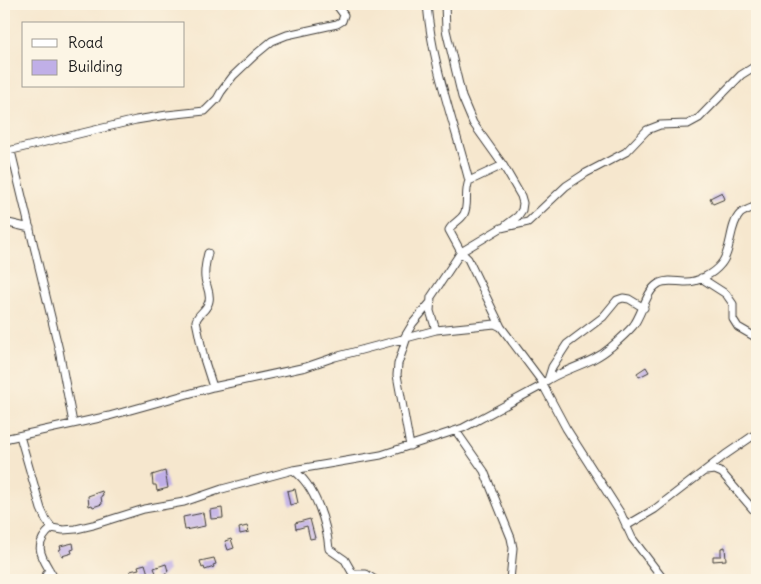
<svg xmlns="http://www.w3.org/2000/svg" width="761" height="584" viewBox="0 0 761 584" font-family="Delius,sans-serif">
<style>
.building{fill:#c0afe7}
.lines{fill:none;stroke-linecap:round;stroke-linejoin:round}
.minor-casing{stroke:#3d3a37;stroke-width:9}
.minor{stroke:#fff;stroke-width:7}
</style>
<rect width="100%" height="100%" fill="#fcf5e5"/>
<filter id="ink" filterUnits="userSpaceOnUse"><feTurbulence type="fractalNoise" baseFrequency=".02" numOctaves="2"/><feDisplacementMap in="SourceGraphic" scale="10" xChannelSelector="R" yChannelSelector="G"/><feConvolveMatrix kernelMatrix="1 2 1 2 8 2 1 2 1" color-interpolation-filters="sRGB"/></filter>
<filter id="wash" filterUnits="userSpaceOnUse"><feTurbulence type="fractalNoise" baseFrequency=".0096" numOctaves="4" result="noise"/><feDisplacementMap in="SourceGraphic" scale="20" xChannelSelector="R" yChannelSelector="G"/><feGaussianBlur stdDeviation="1.12" result="paint"/><feColorMatrix in="noise" values="0 0 0 0 0 0 0 0 0 0 0 0 0 0 0 0 0 1.4 0 .05"/><feComposite in="paint" operator="in"/></filter>
<g filter="url(#wash)">
<rect width="100%" height="100%" fill="#f6e7ce"/>
<g id="blocks">
<path class="building" d="M 722,192 L 725,199 L 713,204 L 710,198 Z
M 646,367 L 649,372 L 639,377 L 637,373 Z
M 165,471 L 168,488 L 157,491 L 156,485 L 153,485 L 152,475 Z
M 295,489 L 298,503 L 290,505 L 287,491 Z
M 102,491 L 103,495 L 101,496 L 102,504 L 93,507 L 92,505 L 89,506 L 88,496 Z
M 222,508 L 223,518 L 211,519 L 210,510 Z
M 203,513 L 205,526 L 185,530 L 183,517 Z
M 310,519 L 315,538 L 310,539 L 307,526 L 296,529 L 295,523 Z
M 247,526 L 249,532 L 240,534 L 239,528 Z
M 231,539 L 234,548 L 228,550 L 225,541 Z
M 73,543 L 74,549 L 71,550 L 72,553 L 62,556 L 59,550 L 61,549 L 60,546 Z
M 725,547 L 726,560 L 713,561 L 713,556 L 721,556 L 721,548 Z
M 214,558 L 216,564 L 213,565 L 214,567 L 205,570 L 204,567 L 202,568 L 200,561 Z
M 145,564 L 149,577 L 140,578 L 139,580 L 132,580 L 130,571 L 139,569 L 138,566 Z
M 166,564 L 168,571 L 163,577 L 156,578 L 154,574 L 156,573 L 154,568 Z"/>
</g>
</g>
<g filter="url(#ink)">
<use href="#blocks" fill-opacity="0" stroke="#3d3a37" stroke-width="1"/>
<g class="lines">
<g class="minor-casing">
<path id="minor" d="M 427,4 C 432,65 454,122 469,181 C 464,192 469,204 464,214 C 460,221 452,223 449,230 L 461,252 L 468,259 L 501,327
M 445,4 L 446,30 L 462,97 L 473,123 L 503,165 L 521,196 L 523,203 L 522,210 L 518,216 L 506,225
M 11,151 L 59,350 L 73,423
M 4,152 L 136,120 L 167,115 L 205,111 L 217,99 L 221,92 L 233,76 L 255,55 L 272,41 L 287,35 L 337,24 L 342,21 L 344,15 L 336,4
M 469,181 L 503,165
M 4,222 L 30,228
M 208,253 C 206,261 204,269 205,278 C 206,286 211,293 209,301 C 207,311 198,313 196,321 L 204,359 L 213,387
M 701,278 L 726,294 L 733,304 L 733,319 L 738,327 L 757,338
M 436,330 L 430,311 L 431,297 L 461,252 L 501,228 L 528,222 L 566,186 L 586,173 L 626,152 L 647,130 L 660,125 L 688,124 L 699,118 L 741,75 L 757,65
M 407,337 L 398,364 L 397,375 L 410,446
M 404,338 L 413,323 L 430,303
M 548,380 L 552,367 L 567,344 L 603,317 L 617,300 L 623,298 L 629,299 L 644,308
M 543,383 C 564,368 591,365 611,347 C 618,341 626,334 633,326 C 642,315 646,291 658,284 C 665,279 677,282 684,282 C 697,283 713,274 721,264 C 732,251 729,225 740,214 C 745,210 752,208 757,206
M 456,431 L 484,471 L 511,538 L 513,548 L 510,580
M 20,436 L 41,509 L 46,520 L 52,528 L 63,530 L 76,529 L 93,525 L 144,509 L 184,502 L 222,489 L 293,470 L 381,455 L 463,428 L 543,385
M 4,439 L 109,416 L 213,387 L 306,367 L 335,357 L 436,330 L 495,324 L 501,327 L 543,383 L 543,385 L 566,428 L 621,514 L 632,538 L 664,580
M 293,470 C 315,485 327,524 329,549 L 345,560 L 353,574 L 366,574 L 375,580
M 706,471 L 715,470 L 722,473 L 757,514
M 626,526 L 655,509 L 725,455 L 757,433
M 52,528 C 29,547 45,560 55,580
M 44,580 L 49,569"/>
</g>
<use href="#minor" class="minor"/>
</g>
</g>
<rect width="761" height="584" fill="none" stroke="#fcf5e5" stroke-width="20"/>
<rect x="22" y="22" width="162" height="65" fill="#fcf5e5" stroke="#a29e95"/>
<rect x="32" y="39" width="25" height="8" fill="#ffffff" stroke="#a29e95"/>
<text x="68" y="48" font-size="15" fill="#1c1c1c">Road</text>
<rect x="32" y="60" width="25" height="15" fill="#c0afe7" stroke="#a29e95"/>
<text x="68" y="72" font-size="15" fill="#1c1c1c">Building</text>
</svg>
